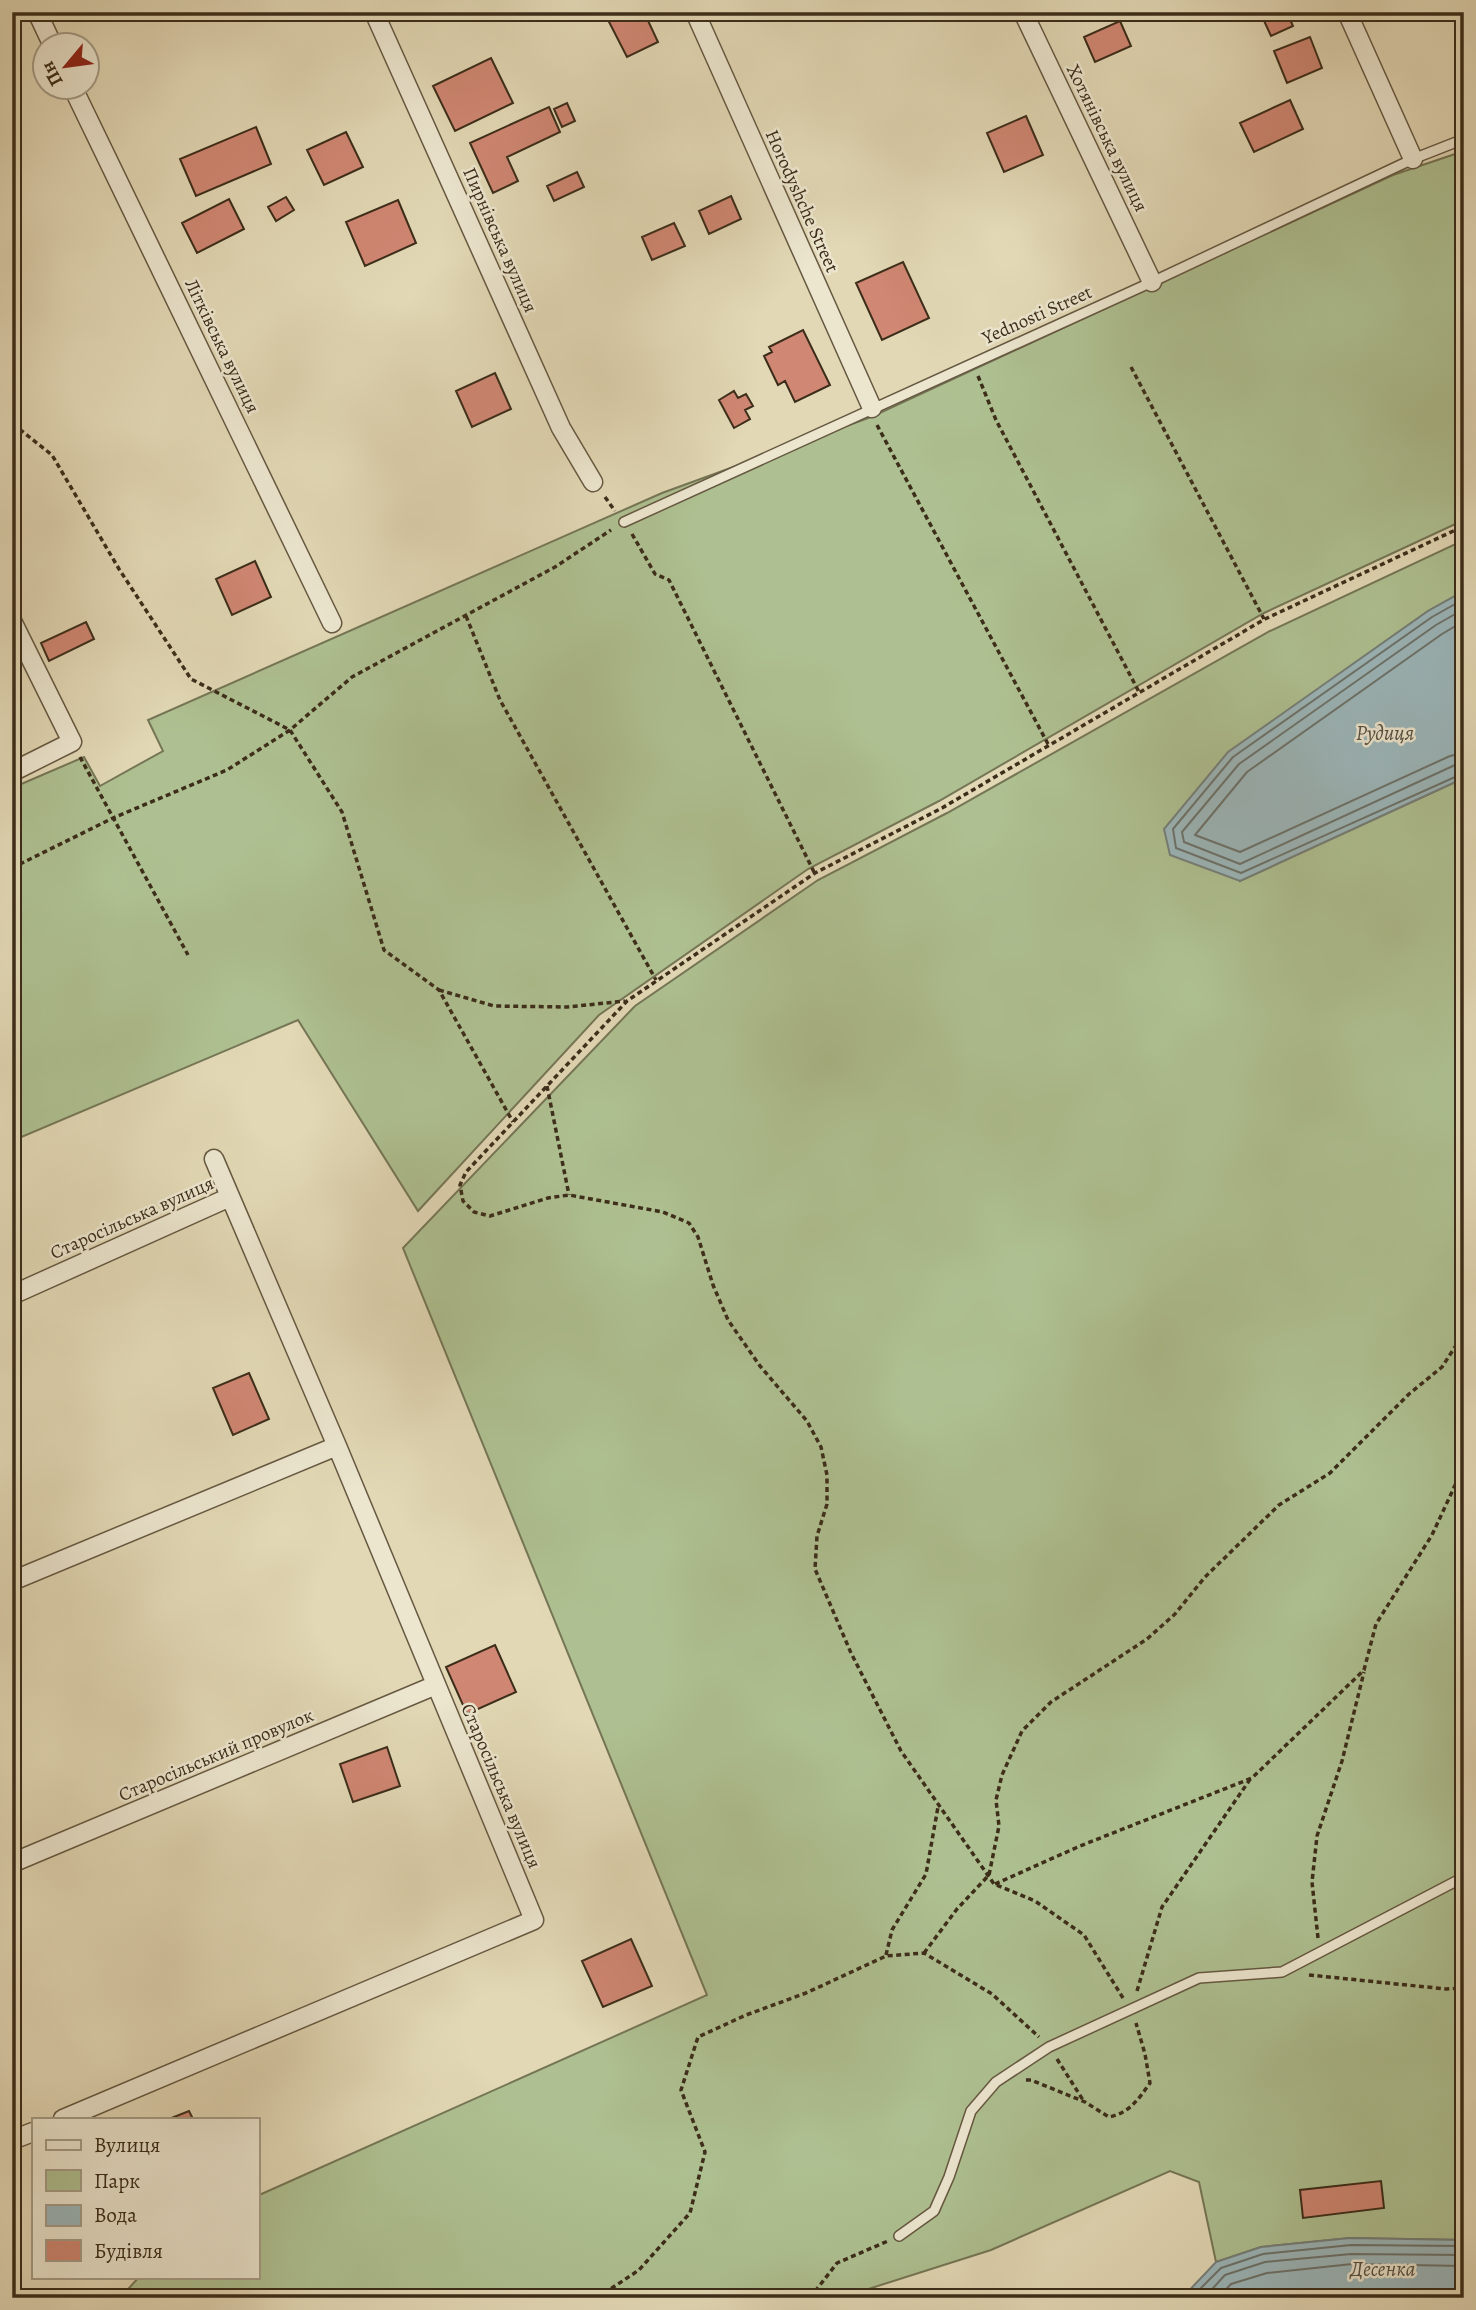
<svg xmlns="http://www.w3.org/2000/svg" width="1476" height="2310" viewBox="0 0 1476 2310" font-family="Alegreya,serif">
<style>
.green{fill:#aec091;stroke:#757656;stroke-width:2}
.water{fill:#9bb6ba;stroke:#757f7a;stroke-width:2}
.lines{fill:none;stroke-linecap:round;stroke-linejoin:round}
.shore{stroke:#6c726a;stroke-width:2}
.building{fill:#d08773;stroke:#3c2d1a;stroke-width:2}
.lane-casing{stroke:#665841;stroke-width:12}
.street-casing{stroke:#665841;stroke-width:21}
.path{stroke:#3c2d1a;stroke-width:3.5;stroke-dasharray:5 3.5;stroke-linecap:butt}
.lane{stroke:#ece6cf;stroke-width:9}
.street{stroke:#ece6cf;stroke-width:18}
.labels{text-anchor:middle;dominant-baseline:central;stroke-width:5;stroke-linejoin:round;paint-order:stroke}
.street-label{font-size:19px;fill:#3c2d1a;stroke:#ece6cf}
.water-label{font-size:21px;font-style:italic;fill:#544f42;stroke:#ece6cf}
</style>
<rect width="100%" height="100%" fill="#e2d8b5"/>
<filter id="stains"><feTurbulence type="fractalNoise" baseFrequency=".00286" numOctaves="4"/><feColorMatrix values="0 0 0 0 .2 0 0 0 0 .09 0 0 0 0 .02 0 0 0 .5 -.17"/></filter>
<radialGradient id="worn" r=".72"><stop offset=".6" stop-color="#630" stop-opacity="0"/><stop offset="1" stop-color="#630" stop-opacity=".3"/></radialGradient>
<path class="green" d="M 1464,151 L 1464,520 L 1264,613 L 939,801 L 808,869 L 599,1015 L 418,1211 L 298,1020 L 12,1141 L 12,788 L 84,757 L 100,786 L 163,751 L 148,720 L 662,493 L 871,417 L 1393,175 Z
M 1464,540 L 1464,591 L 1428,611 L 1229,752 L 1240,881 L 1464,778 L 1464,2240 L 1350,2238 L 1261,2247 L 1216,2262 L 1199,2182 L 1170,2171 L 991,2250 L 862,2291 L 856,2298 L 120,2298 L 139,2277 L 257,2277 L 257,2196 L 707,1995 L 403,1248 L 635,1006 L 818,880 L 947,813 L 1270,631 Z"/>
<path class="water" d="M 1464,591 L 1464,778 L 1240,881 L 1170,855 L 1164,829 L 1228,752 L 1428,611 Z
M 1350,2238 L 1464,2240 L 1464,2298 L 1182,2298 L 1216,2262 L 1261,2247 Z"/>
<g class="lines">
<path class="shore" d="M 1464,599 L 1432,617 L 1233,757 L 1173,829 L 1176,848 L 1241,873 L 1464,773
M 1464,609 L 1436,625 L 1239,764 L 1182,832 L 1184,842 L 1240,864 L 1455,765 L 1464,764
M 1464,621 L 1442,634 L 1247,772 L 1195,835 L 1240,852 L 1450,756 L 1464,753
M 1191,2298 L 1221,2268 L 1263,2254 L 1351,2245 L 1464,2246
M 1204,2298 L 1225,2275 L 1265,2262 L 1351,2254 L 1464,2255
M 1218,2298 L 1231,2284 L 1267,2273 L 1352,2264 L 1464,2266"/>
</g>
<path class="building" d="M 608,12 L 644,12 L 658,42 L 627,57 L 605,14 Z
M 1260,12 L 1294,12 L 1288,15 L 1293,26 L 1271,36 Z
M 1120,21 L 1131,46 L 1095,62 L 1084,37 Z
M 1310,37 L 1322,68 L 1287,83 L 1274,51 Z
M 491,58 L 513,103 L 455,131 L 433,86 Z
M 1290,100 L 1303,129 L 1254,152 L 1240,123 Z
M 567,103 L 575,121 L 562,127 L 554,109 Z
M 549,107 L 560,132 L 507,157 L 518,181 L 493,193 L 470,143 Z
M 1026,116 L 1043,155 L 1004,172 L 987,133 Z
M 256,127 L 271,164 L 196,196 L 180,159 Z
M 346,132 L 363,167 L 324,185 L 307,150 Z
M 577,172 L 584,187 L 554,201 L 547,186 Z
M 731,196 L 741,219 L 709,234 L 699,211 Z
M 286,197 L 294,210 L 276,221 L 268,207 Z
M 229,199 L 244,229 L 197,253 L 182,223 Z
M 398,200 L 416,243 L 365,266 L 346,222 Z
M 674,223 L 685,246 L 652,260 L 642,237 Z
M 903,262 L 929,318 L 882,340 L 856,283 Z
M 803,330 L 830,385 L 795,402 L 785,381 L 778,385 L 764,356 L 772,352 L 769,347 Z
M 495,373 L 511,409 L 472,427 L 456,391 Z
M 734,391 L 738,398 L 746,394 L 753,406 L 745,410 L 750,419 L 734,428 L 719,400 Z
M 255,561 L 271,597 L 232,615 L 216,579 Z
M 86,622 L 94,639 L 49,661 L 41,643 Z
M 249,1373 L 269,1419 L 233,1435 L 213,1388 Z
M 495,1645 L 516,1692 L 467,1714 L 446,1667 Z
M 387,1747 L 400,1786 L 353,1802 L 340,1764 Z
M 631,1939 L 652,1986 L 603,2007 L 582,1961 Z
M 189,2111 L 193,2119 L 169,2119 Z
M 1381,2181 L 1384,2208 L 1303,2218 L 1300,2190 Z"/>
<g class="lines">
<g class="lane-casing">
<path id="lane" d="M 624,522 L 1152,282 L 1413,159 L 1464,139
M 899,2236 L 934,2211 L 949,2177 L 971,2111 L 996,2082 L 1049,2047 L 1199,1978 L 1282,1972 L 1464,1877"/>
</g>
<g class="street-casing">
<path id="street" d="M 37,12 L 53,46
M 374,12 L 561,428 L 593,482
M 695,12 L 872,408
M 1023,12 L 1152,282
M 1347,12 L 1413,159
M 73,88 L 332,623
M 12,621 L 72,742 L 12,772
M 12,1295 L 230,1197
M 12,1581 L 337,1446
M 12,1863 L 436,1685
M 63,2119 L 534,1920 L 337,1446 L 214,1159
M 12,2140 L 33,2132"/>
</g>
<path class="path" d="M 1131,367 L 1264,619
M 978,376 L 996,420 L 1139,692
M 877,425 L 1048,744
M 12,426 L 18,428 L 52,455 L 119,569 L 191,679 L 290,730 L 342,812 L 384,950 L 439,990 L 513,1122
M 605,497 L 615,511
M 632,534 L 655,574 L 669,580 L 814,872
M 466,616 L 500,700 L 656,980
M 80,757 L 188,955
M 12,868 L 113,818 L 227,770 L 290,730 L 352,677 L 555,567 L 611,530
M 439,990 L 494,1006 L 567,1007 L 625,1001
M 547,1086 L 569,1195
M 995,1884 L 1080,1846 L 1252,1778 L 1364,1670 L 1376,1624 L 1432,1535 L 1464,1466
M 1318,1938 L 1312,1882 L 1317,1836 L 1342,1761 L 1364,1672
M 924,1953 L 957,1909 L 989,1875 L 999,1826 L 996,1800 L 1002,1775 L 1022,1731 L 1051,1702 L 1147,1639 L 1175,1614 L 1205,1577 L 1279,1505 L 1330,1473 L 1409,1394 L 1442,1367 L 1464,1333
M 886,1955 L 892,1930 L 926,1874 L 938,1807
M 1309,1975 L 1446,1989 L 1464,1988
M 1137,1991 L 1162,1907 L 1251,1778
M 1123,1998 L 1084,1935 L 1035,1901 L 994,1884 L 901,1751 L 851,1653 L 815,1569 L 817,1536 L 827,1504 L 827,1475 L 821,1447 L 807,1421 L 760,1366 L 728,1320 L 713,1285 L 698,1237 L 689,1223 L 663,1212 L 569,1195 L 548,1198 L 490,1216 L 474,1212 L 463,1201 L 460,1185 L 466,1172 L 627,1001 L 815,873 L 942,808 L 1265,619 L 1464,526
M 1057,2059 L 1083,2100
M 1026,2080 L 1031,2080 L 1085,2102 L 1109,2117 C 1129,2113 1138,2100 1150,2083 L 1145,2054 L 1136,2023
M 597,2298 L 639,2270 L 690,2213 L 705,2152 L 681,2090 L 698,2037 L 746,2015 L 806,1993 L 886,1956 L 924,1953 L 992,1994 L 1039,2037
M 810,2298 L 837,2263 L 888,2241"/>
<use href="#lane" class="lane"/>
<use href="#street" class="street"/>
</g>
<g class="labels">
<g class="street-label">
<text transform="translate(1107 138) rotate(64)">Хотянівська вулиця</text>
<text transform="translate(802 201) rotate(66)">Horodyshche Street</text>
<text transform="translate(500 240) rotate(66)">Пирнівська вулиця</text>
<text transform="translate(1037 315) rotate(-24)">Yednosti Street</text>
<text transform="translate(222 346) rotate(64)">Літківська вулиця</text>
<text transform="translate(132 1218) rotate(-24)">Старосільська вулиця</text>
<text transform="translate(216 1755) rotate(-23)">Старосільський провулок</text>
<text transform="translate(501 1786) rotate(67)">Старосільська вулиця</text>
</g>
<g class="water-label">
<text x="1385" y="733">Рудиця</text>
<text x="1383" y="2269">Десенка</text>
</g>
</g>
<rect width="1476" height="2310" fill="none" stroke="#e2d8b5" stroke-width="42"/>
<rect x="14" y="14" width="1448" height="2282" fill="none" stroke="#3c2d1a" stroke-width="3.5"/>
<rect x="21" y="21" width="1434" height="2268" fill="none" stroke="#3c2d1a" stroke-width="2"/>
<rect x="32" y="2118" width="228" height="161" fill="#ece6cf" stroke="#a69c87" stroke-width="2"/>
<rect x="46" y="2140" width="35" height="10" fill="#ece6cf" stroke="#a69c87" stroke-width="2"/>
<text x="94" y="2152" font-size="21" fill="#3c2d1a">Вулиця</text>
<rect x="46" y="2170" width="35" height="21" fill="#aec091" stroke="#a69c87" stroke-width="2"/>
<text x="94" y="2188" font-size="21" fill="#3c2d1a">Парк</text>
<rect x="46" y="2205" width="35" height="21" fill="#9bb6ba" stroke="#a69c87" stroke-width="2"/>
<text x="94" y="2222" font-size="21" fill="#3c2d1a">Вода</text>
<rect x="46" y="2240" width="35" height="21" fill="#d08773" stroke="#a69c87" stroke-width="2"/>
<text x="94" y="2258" font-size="21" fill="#3c2d1a">Будівля</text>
<g transform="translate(66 66) rotate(241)"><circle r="33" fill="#ece6cf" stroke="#a69c87" stroke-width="2"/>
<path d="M0-5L12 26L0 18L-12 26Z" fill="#8f2418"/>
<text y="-10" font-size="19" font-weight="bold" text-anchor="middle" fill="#3c2d1a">Пн</text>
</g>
<rect width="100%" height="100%" filter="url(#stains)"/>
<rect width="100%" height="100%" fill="url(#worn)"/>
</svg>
